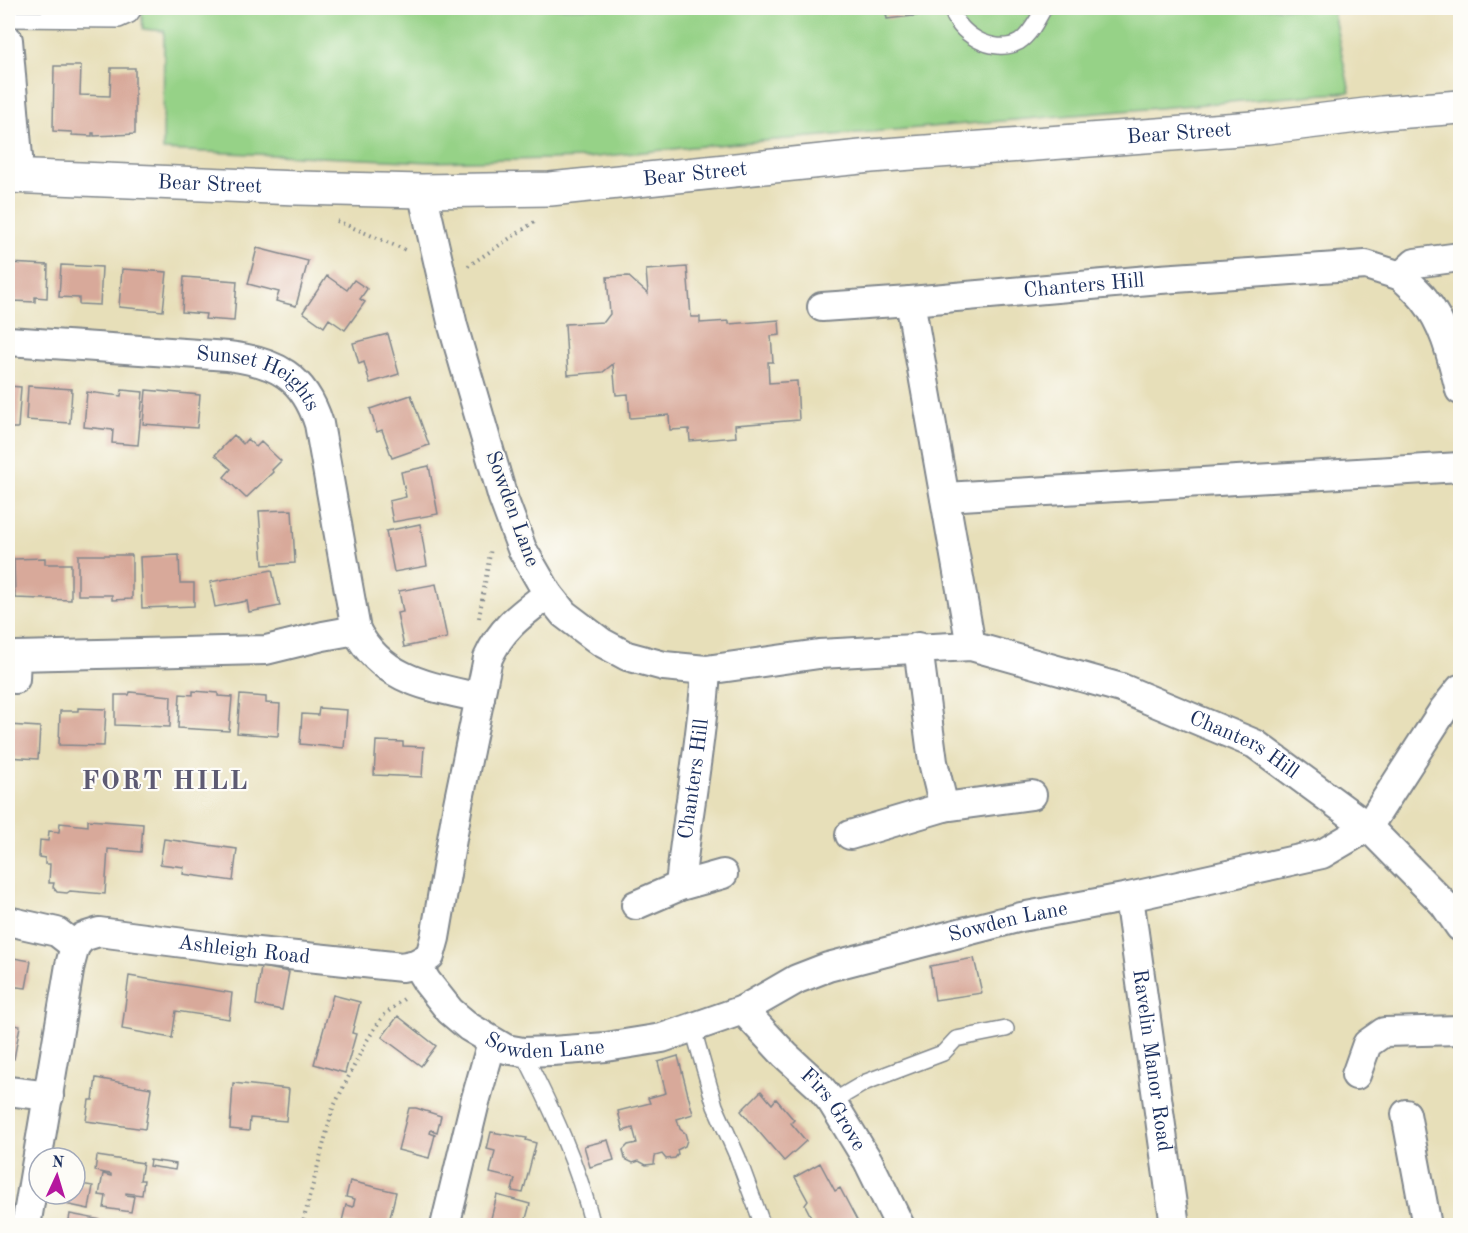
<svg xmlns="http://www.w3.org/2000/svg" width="1468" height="1233" viewBox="0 0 1468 1233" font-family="'Old Standard TT',serif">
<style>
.green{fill:#96d287;stroke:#588072;stroke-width:1.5}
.building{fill:#d8a99a}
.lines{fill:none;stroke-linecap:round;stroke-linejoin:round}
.service-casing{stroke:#81878c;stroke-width:18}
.minor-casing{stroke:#81878c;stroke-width:32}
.tertiary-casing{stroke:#81878c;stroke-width:36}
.path{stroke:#81878c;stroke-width:4;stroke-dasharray:1.5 4.5;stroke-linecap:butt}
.service{stroke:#fff;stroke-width:15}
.minor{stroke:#fff;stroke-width:28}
.tertiary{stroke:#fff;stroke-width:33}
.labels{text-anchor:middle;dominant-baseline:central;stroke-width:4.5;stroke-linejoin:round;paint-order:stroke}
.street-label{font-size:21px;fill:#1b2f5e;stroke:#fdfcf7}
.district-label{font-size:27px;font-weight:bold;letter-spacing:1.5px;fill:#5d5a73;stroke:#fdfcf7}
</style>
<rect width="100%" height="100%" fill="#fdfcf7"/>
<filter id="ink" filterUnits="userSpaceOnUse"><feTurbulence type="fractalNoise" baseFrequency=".0167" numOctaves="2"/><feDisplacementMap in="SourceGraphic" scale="12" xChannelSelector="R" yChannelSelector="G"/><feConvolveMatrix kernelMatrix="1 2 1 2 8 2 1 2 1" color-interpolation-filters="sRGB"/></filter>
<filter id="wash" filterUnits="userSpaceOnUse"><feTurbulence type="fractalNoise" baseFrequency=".008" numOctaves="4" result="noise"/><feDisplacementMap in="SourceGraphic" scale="24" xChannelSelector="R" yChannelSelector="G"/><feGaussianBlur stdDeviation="1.35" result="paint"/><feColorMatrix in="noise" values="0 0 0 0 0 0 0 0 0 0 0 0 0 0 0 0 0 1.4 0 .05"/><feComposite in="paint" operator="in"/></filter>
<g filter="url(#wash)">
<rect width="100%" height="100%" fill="#e7dfb9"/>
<path class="green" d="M 141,8 L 1332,8 L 1350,92 L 692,147 L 587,158 L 431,162 L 163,150 L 164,31 L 143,29 Z"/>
<g id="blocks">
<path class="building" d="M 23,8 L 85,8 L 85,11 L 23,10 Z
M 885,8 L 929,8 L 930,14 L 887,19 Z
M 54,66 L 81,66 L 80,95 L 110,96 L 111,68 L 135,68 L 135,134 L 94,136 L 94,133 L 92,133 L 92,136 L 72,135 L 72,132 L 53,131 Z
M 257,248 L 308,261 L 296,306 L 276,301 L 279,292 L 248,284 Z
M 8,263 L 48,265 L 47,298 L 35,297 L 35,302 L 13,301 L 13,296 L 8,295 Z
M 61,265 L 102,267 L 100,305 L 79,304 L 79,298 L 59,297 Z
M 687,267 L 691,317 L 700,317 L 700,323 L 729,321 L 729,324 L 779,320 L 780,335 L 771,336 L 773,362 L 768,362 L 769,383 L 797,381 L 799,420 L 735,425 L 736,437 L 690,441 L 689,429 L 670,430 L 669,415 L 630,418 L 628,394 L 616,395 L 613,364 L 603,372 L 568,375 L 565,324 L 604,322 L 610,314 L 607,277 L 628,276 L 648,294 L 646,270 Z
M 122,269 L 167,272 L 163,311 L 119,307 Z
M 327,276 L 347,290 L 354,280 L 367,289 L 360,299 L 365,302 L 345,330 L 329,319 L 324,327 L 303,312 Z
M 184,277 L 237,281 L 234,321 L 205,319 L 206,314 L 182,312 Z
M 388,334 L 399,374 L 370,383 L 364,362 L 359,364 L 353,343 Z
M 8,386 L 21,387 L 18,428 L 8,428 Z
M 28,386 L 72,389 L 70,423 L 26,420 Z
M 122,390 L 143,392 L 138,445 L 112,443 L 113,430 L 84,427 L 87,392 L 121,396 Z
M 146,390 L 200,395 L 197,428 L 143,424 Z
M 411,395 L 429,445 L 392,458 L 382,430 L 377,432 L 370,409 Z
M 234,435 L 243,444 L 247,439 L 256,447 L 261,442 L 281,461 L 272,470 L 273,472 L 246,498 L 224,477 L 231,469 L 215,455 Z
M 429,466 L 438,514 L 393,522 L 389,501 L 406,497 L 401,472 Z
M 292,510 L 295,563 L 263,565 L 259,511 Z
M 420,524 L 427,566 L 394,572 L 386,531 Z
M 78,555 L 132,555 L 132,599 L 112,600 L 112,595 L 78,595 Z
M 179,555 L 180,583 L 194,583 L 194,606 L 142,608 L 140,557 Z
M 45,558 L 45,564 L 71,564 L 71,600 L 15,598 L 14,559 Z
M 272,570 L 280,606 L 249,612 L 247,601 L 215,607 L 210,582 Z
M 436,584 L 447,638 L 404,647 L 397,613 L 403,612 L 399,591 Z
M 193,691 L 218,693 L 218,696 L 232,697 L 229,731 L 178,728 L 180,694 L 193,695 Z
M 130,692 L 171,696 L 170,727 L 115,725 L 115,695 L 129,695 Z
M 240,695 L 266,697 L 266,703 L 280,704 L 278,736 L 237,733 Z
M 78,708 L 106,709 L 104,746 L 59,745 L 60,711 L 78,711 Z
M 319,708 L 347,710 L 344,748 L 300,744 L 302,714 L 318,715 Z
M 8,725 L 40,727 L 38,759 L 8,757 Z
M 376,741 L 403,742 L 403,746 L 424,747 L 422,777 L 374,775 Z
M 88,820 L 143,824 L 141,852 L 108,849 L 105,894 L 70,891 L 67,893 L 57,892 L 53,887 L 54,883 L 49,883 L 50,864 L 45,864 L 45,858 L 39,857 L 40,840 L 48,841 L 49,831 L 59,832 L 60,823 L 88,826 Z
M 164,839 L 237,849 L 233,881 L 183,874 L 184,867 L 160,864 Z
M 8,957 L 31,961 L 26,988 L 8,986 Z
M 974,958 L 982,993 L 935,1000 L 930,966 Z
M 261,967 L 289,972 L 282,1010 L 256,1005 Z
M 129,976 L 232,993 L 229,1019 L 176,1011 L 172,1038 L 122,1029 Z
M 333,995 L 360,1002 L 352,1033 L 356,1034 L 345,1073 L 314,1064 Z
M 398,1016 L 436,1046 L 421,1066 L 382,1037 Z
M 8,1024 L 20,1026 L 14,1059 L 8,1058 Z
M 678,1056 L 693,1114 L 677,1119 L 680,1129 L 685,1133 L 687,1140 L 685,1146 L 677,1150 L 678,1154 L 675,1158 L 666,1159 L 662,1154 L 655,1156 L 654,1164 L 646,1165 L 639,1161 L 633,1163 L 625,1159 L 623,1150 L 628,1145 L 637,1143 L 633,1128 L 623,1131 L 618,1111 L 650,1103 L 648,1098 L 666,1093 L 658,1062 Z
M 96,1078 L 151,1088 L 145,1129 L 86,1121 L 89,1100 L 93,1100 Z
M 233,1083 L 289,1089 L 286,1121 L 250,1118 L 249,1131 L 230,1129 Z
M 761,1091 L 772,1104 L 776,1099 L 794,1120 L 791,1123 L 806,1141 L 784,1161 L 741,1111 Z
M 409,1108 L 416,1108 L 441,1116 L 437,1132 L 431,1130 L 430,1133 L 435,1135 L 429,1158 L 398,1150 Z
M 491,1132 L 527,1138 L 526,1140 L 536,1143 L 523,1193 L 512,1191 L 515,1179 L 490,1173 L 495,1151 L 487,1149 Z
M 608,1140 L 614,1160 L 590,1167 L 584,1146 Z
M 97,1156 L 143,1163 L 140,1180 L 144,1180 L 142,1195 L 126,1193 L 126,1195 L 134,1196 L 131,1212 L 104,1208 L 106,1196 L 99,1195 L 103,1174 L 111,1176 L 111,1174 L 95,1171 Z
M 150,1160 L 176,1164 L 175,1170 L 149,1166 Z
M 820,1163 L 835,1191 L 840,1188 L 860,1226 L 816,1226 L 805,1205 L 808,1201 L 795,1177 Z
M 350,1181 L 396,1192 L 388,1226 L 372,1222 L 371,1226 L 358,1226 L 342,1221 L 346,1205 L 353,1207 L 355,1199 L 346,1197 Z
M 75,1183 L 93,1186 L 89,1209 L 60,1203 L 62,1194 L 75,1194 Z
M 497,1195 L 530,1204 L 524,1226 L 489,1226 Z
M 70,1214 L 107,1221 L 106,1226 L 68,1226 Z"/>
</g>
</g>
<g filter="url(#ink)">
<use href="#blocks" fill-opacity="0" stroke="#81878c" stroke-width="1.5"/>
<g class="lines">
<g class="service-casing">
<path id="service" d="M 952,8 C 955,33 994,56 1019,42 C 1030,35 1038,19 1044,8
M 8,19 L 119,20 L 130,15 L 135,8
M 693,1029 L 715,1106 L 738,1158 L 763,1226
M 523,1052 C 552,1109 578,1164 593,1226
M 832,1102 L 866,1082 L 943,1053 L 956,1039 L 1006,1029"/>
</g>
<g class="minor-casing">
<g id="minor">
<path d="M 8,40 L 18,157 L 17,177"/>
<path d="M 1401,276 C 1408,283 1417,290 1424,299 C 1445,325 1452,358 1460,390"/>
<path d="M 822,307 L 910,301"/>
<path id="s1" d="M 8,341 L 228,356 C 276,362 304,376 319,424 L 356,630"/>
<path d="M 945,497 L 1460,467"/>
<path id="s2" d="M 548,594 L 564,614 L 601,642 L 627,656 L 664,666 L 706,670 L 819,654 L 971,646 L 1121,688 L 1255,744 L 1368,827 L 1444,904 L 1460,927"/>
<path id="s3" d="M 971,646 L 910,301 L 1160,279 L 1366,265 L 1401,276 L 1415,263 L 1460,257"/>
<path d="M 918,647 L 933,762 L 944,807"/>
<path d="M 15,679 L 16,656 L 266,650 L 323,636 L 356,630 C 383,681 429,686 480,698"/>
<path d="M 850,835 L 944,807 L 1032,795"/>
<path id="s4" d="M 680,886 C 687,814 702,743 706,670"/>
<path id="s5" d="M 1129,897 L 1175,1226"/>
<path d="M 636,905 L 680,886 L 723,874"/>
<path id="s6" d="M 8,921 L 57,932 L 75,946 L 83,937 L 99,932 L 230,949 L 402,967 L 416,964 L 430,956 L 435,938 L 458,804 L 488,658 C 502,627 522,614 548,594 L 522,549 L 503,498 L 453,326 L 422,191"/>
<path id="s7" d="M 416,964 L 427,982 L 450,1011 L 469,1027 L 506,1049 L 523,1052 L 552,1051 L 606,1047 L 662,1038 L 743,1010 L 797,979 L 828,967 L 1021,917 L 1129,897 L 1322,854 L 1368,827 L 1444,709 L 1460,689"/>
<path id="s8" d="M 743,1010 L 785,1055 L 819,1086 L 832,1102 L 868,1161 L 900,1226"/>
<path d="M 1356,1075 L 1367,1044 L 1384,1032 L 1460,1030"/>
<path d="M 8,1091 L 49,1096"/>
<path d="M 1406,1114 L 1427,1226"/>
<path d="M 26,1226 L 70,965 L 75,946"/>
<path d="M 445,1226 L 475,1102 L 492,1042"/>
</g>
</g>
<g class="tertiary-casing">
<g id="tertiary">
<path id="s9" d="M 8,176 L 297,188 L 422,191 L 550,189 L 871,156 L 1267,127 L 1382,113 L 1460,107"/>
</g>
</g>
<path class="path" d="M 337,221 L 408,251
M 468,266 L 536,221
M 479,618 L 491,548
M 302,1226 L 333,1108 L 366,1042 L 383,1016 L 405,998"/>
<use href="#service" class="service"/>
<use href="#minor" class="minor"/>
<use href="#tertiary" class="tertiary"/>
</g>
</g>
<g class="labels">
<g class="street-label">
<text stroke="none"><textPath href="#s9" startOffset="1174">Bear Street</textPath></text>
<text stroke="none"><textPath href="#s9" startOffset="688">Bear Street</textPath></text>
<text stroke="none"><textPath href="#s9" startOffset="202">Bear Street</textPath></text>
<text stroke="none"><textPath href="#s3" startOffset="525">Chanters Hill</textPath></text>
<text stroke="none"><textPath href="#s1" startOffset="258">Sunset Heights</textPath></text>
<text transform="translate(512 509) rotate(70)">Sowden Lane</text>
<text stroke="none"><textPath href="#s2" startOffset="740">Chanters Hill</textPath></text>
<text stroke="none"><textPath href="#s4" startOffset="108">Chanters Hill</textPath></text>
<text stroke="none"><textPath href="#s7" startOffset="650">Sowden Lane</textPath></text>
<text stroke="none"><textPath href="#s6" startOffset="248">Ashleigh Road</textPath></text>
<text stroke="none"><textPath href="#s7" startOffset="164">Sowden Lane</textPath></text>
<text stroke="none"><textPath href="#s5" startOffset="165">Ravelin Manor Road</textPath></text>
<text stroke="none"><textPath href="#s8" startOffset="135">Firs Grove</textPath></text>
</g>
<g class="district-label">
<text x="165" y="781">FORT HILL</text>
</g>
</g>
<rect width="1468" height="1233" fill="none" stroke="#fdfcf7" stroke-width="30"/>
<g transform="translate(57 1176) rotate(4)"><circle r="28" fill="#fdfcf7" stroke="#a3aaba" stroke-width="1.5"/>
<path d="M0-4.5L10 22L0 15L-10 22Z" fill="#b5179e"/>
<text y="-9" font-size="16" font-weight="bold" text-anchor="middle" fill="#1b2f5e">N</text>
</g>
</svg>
